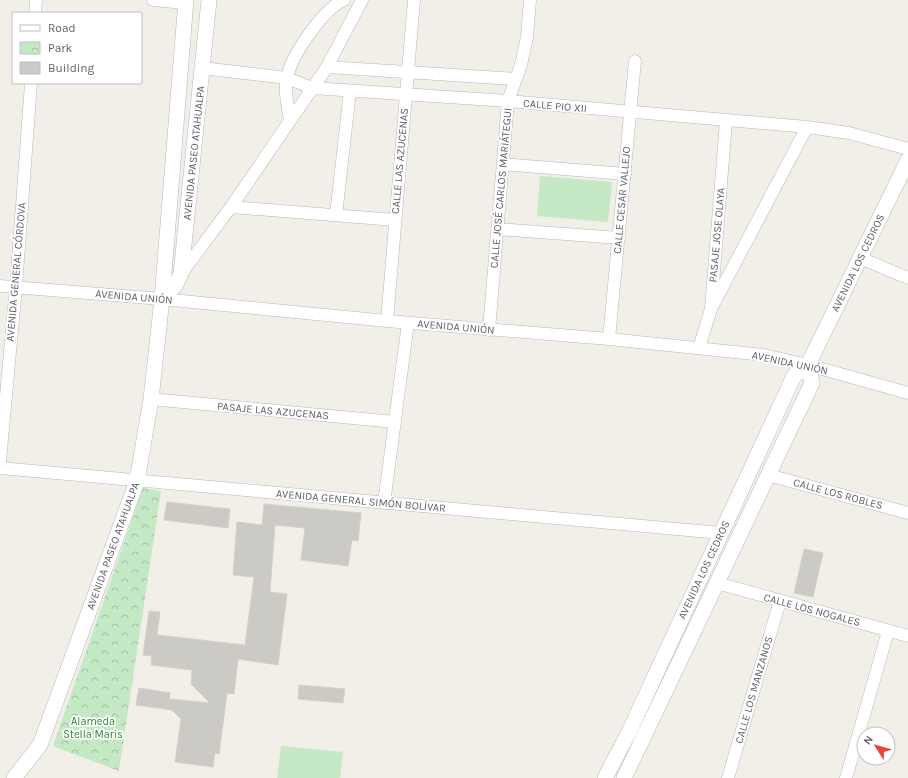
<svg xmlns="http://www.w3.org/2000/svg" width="908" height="778" viewBox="0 0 908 778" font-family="Karla,sans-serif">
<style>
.park{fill:url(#park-crowns)}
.garden{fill:#c5e8c5}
.building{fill:#cccac5;stroke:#d6d1c6}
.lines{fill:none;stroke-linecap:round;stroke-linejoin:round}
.minor-casing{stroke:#b5b8bc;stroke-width:13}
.tertiary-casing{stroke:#b5b8bc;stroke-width:16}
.minor{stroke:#fff;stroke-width:12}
.tertiary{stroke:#fff;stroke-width:15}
.labels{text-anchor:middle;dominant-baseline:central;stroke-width:3.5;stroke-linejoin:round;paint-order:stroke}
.street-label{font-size:11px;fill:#5f6368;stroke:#fff}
.park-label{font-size:11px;fill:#348238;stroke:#fff}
</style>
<defs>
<pattern id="park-crowns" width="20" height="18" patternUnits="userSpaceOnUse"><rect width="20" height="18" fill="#c5e8c5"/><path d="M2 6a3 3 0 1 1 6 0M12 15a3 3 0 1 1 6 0" fill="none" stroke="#a3c0a4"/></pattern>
</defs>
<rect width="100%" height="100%" fill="#f1efe8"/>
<path class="park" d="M 143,488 L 161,491 L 119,771 L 53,746 Z"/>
<path class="garden" d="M 540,176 L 612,182 L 608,222 L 537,216 Z
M 281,746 L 343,752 L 340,778 L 277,778 Z"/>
<path class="building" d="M 167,502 L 230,509 L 228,528 L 164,520 Z
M 264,504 L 361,513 L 358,541 L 352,540 L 348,566 L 301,560 L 305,528 L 275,525 L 270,592 L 287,594 L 278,665 L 238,659 L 234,694 L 227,693 L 219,754 L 215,753 L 213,767 L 175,762 L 181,719 L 172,710 L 136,705 L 139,688 L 170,693 L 169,699 L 210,703 L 191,684 L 192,670 L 151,665 L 152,656 L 143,655 L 149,611 L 160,612 L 157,635 L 245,645 L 254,577 L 233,575 L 237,522 L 262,525 Z
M 804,549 L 823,553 L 813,597 L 794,593 Z
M 299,685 L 345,689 L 343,703 L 298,699 Z"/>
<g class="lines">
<g class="minor-casing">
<path id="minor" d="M 153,0 L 186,3
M 35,13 L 36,0
M 327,67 L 516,79
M 202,68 L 287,78 L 312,88 L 508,101 L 807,127 L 849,133 L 908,149
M 290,121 C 288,107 284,92 287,78 C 291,56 323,9 344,0
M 503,164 L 625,174
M 231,207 L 395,220
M 336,215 L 350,91
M 497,229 L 619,238
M 860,258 L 908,278
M 181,274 L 231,207 L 327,67 L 362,0
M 0,286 L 162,299 L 387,321 L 609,339 L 764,355 L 808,365 L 908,393
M 713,305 L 807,127
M 387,321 L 414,0
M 489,330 L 508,101 L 521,65 L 527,37 L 530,0
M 609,339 L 635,61
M 699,348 L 711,309 L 726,121
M 151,399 L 395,422
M 0,461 L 16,287 L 31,83
M 0,468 L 721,533
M 768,475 L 908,513
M 384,503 L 408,323
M 717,583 L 908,636
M 728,778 L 780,601
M 846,778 L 888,631"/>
</g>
<g class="tertiary-casing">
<path id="tertiary" d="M 162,299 L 175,286 L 181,274 L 209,0
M 808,365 L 908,160
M 14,778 L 40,745 L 137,481 L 151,399 L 162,299 L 186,0
M 605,778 L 629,732 L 794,376 L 808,365 L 812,383 L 624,778"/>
</g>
<use href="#minor" class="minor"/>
<use href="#tertiary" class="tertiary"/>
</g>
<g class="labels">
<g class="street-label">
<text transform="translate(555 106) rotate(5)">CALLE PIO XII</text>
<text transform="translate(194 153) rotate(-84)">AVENIDA PASEO ATAHUALPA</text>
<text transform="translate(400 161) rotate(-85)">CALLE LAS AZUCENAS</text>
<text transform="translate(501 188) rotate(-85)">CALLE JOSÉ CARLOS MARIÁTEGUI</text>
<text transform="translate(622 200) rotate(-85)">CALLE CESAR VALLEJO</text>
<text transform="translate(717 235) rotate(-85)">PASAJE JOSE OLAYA</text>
<text transform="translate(858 263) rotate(-64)">AVENIDA LOS CEDROS</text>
<text transform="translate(16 272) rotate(-85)">AVENIDA GENERAL CÓRDOVA</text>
<text transform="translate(134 297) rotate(5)">AVENIDA UNIÓN</text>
<text transform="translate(456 327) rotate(5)">AVENIDA UNIÓN</text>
<text transform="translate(790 363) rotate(12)">AVENIDA UNIÓN</text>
<text transform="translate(273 411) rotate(5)">PASAJE LAS AZUCENAS</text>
<text transform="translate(838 494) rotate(15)">CALLE LOS ROBLES</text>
<text transform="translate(361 501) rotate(5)">AVENIDA GENERAL SIMÓN BOLÍVAR</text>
<text transform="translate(113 546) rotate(-70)">AVENIDA PASEO ATAHUALPA</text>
<text transform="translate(704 570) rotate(-65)">AVENIDA LOS CEDROS</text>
<text transform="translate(812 610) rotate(15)">CALLE LOS NOGALES</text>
<text transform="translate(754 690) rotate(-74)">CALLE LOS MANZANOS</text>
</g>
<g class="park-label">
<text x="93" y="721">Alameda<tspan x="93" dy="13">Stella Maris</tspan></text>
</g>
</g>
<rect x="12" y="12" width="130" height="72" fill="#ffffff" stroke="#bfc1c3"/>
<rect x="20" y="25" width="20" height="6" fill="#ffffff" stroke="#bfc1c3"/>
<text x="48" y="32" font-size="12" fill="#5f6368">Road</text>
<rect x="20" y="42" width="20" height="12" fill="url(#park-crowns)" stroke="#bfc1c3"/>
<text x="48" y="52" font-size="12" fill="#5f6368">Park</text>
<rect x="20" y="62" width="20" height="12" fill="#cccac5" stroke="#bfc1c3"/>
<text x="48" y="72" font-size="12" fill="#5f6368">Building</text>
<g transform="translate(876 746) rotate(307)"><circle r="19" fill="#ffffff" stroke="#bfc1c3"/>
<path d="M0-3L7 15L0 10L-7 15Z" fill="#ea4335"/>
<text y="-6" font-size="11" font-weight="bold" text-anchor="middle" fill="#5f6368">N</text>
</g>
</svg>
